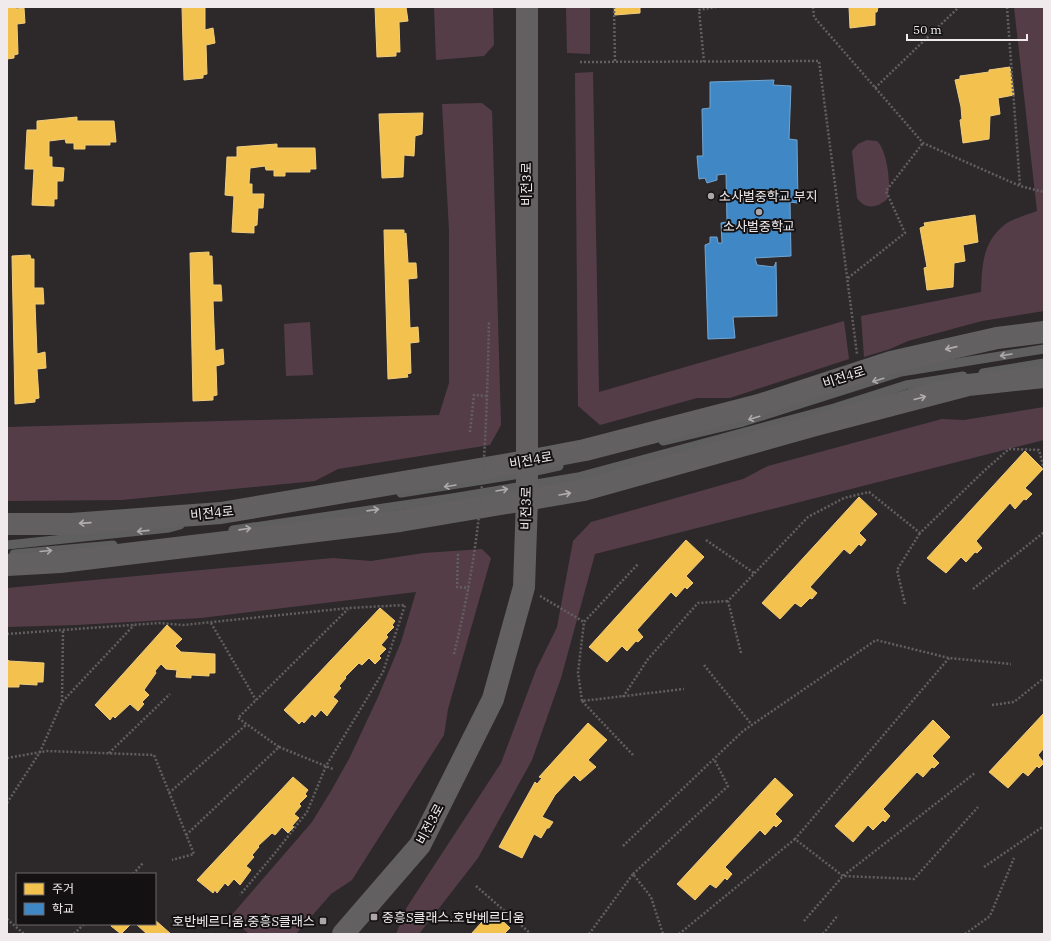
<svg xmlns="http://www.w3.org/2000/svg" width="1051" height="941" viewBox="0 0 1051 941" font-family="'IBM Plex Serif','Noto Sans KR',serif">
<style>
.green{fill:#553d48}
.homes{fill:#f2c14e;stroke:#f1cd7d}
.schools{fill:#3f88c5;stroke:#74a5d1}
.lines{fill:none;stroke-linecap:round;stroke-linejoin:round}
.path{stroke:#625f60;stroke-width:2.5;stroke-dasharray:2 2;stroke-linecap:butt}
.lane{stroke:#605f5f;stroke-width:9}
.secondary{stroke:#636062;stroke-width:22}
.path-bridge{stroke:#625f60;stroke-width:2.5;stroke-dasharray:2 2;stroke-linecap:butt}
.oneway{stroke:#b1acae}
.oneway2{stroke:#afabad}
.poi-dot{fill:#aca6a8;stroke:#141113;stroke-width:1.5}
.labels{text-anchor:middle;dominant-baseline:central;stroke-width:4;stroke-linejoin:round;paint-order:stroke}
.street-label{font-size:13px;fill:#f0eaec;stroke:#141113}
.poi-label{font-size:13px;fill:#f0eaec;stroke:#141113;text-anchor:start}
</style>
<rect width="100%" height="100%" fill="#2d292b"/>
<path class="green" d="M 434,7 L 493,7 L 494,45 L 484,56 L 436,60 Z
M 566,7 L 590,7 L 590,54 L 567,53 Z
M 1014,7 L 1044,7 L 1044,311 L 982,321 L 908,341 L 890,349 L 864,357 L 861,316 L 981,292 C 982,267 982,244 1003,226 C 1011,219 1027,215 1037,211 Z
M 593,72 L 599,392 L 844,321 L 849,359 L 730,398 L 697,398 L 600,425 L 578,406 L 575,73 Z
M 482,103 L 492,111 L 501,425 L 490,445 L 338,469 L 315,481 L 122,500 L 7,501 L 7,427 L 439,415 L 449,383 L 449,230 L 442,104 Z
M 867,140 L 877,141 C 887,150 892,186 887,199 C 878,208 865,210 857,198 L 852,151 L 858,144 Z
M 310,322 L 313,375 L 286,376 L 284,324 Z
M 1044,407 L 1044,440 L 595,554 L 561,678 L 532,760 L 478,858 L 419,934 L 396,934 L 407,907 L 501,763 L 536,670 L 557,627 L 573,541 L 591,522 L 743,479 L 768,466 L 942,419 L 964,420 Z
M 482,549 L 491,558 L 448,709 L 444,735 L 352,880 L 331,894 L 296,934 L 249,934 L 230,917 L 312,822 L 331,791 L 350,757 L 378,697 L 401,642 L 416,592 L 201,618 L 76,625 L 7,627 L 7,588 L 333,558 L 371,561 L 424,553 Z"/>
<path class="homes" d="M 7,7 L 16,7 L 16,9 L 24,8 L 25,23 L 17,24 L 18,54 L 14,55 L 14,58 L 7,59 Z
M 182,7 L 205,7 L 205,30 L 213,28 L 215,43 L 206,45 L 207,74 L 203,75 L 203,78 L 184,80 Z
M 375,7 L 406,7 L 408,21 L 399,22 L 400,52 L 396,52 L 396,56 L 377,57 Z
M 614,7 L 640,7 L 640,13 L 615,15 Z
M 849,7 L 878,7 L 877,12 L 875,12 L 875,25 L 850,28 Z
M 1010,67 L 1014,95 L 998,98 L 1000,114 L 990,116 L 989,139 L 963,143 L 960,120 L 962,119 L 961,107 L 955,80 L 960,79 L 960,76 L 989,72 L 989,70 Z
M 423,113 L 422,134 L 415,136 L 414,156 L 404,155 L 403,177 L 382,178 L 379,114 Z
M 77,117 L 77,121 L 114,121 L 116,142 L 110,142 L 110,145 L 85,145 L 85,149 L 74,149 L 74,143 L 66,143 L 65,139 L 49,141 L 49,157 L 52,157 L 52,167 L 64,168 L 63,181 L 57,181 L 57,199 L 54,199 L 54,206 L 32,205 L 34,169 L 25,169 L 27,130 L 37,130 L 37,121 Z
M 277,144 L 277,148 L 315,148 L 316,169 L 310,169 L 310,172 L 285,172 L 285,176 L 274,176 L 274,170 L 266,170 L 265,166 L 250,168 L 249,184 L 252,184 L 252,194 L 264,194 L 263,208 L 258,208 L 257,225 L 254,226 L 254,233 L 232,232 L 234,196 L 225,195 L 227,157 L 237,157 L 237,147 Z
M 975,215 L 978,242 L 963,245 L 965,261 L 954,263 L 953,287 L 927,290 L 924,268 L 927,267 L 920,228 L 925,226 L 924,223 Z
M 384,230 L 404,230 L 404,234 L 406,233 L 408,263 L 416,263 L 417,278 L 408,279 L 410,328 L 418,327 L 419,342 L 410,343 L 411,373 L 407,374 L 408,377 L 388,379 Z
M 209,252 L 209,256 L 212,256 L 213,285 L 221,285 L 222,301 L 213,301 L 215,351 L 223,349 L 224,364 L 216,366 L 217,395 L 213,396 L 213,400 L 193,401 L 190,253 Z
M 30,255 L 31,259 L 34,259 L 34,288 L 43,288 L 44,304 L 35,304 L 37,354 L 45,352 L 46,368 L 37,369 L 39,398 L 35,399 L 35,402 L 15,404 L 12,256 Z
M 1025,451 L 1043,469 L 1025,488 L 1032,494 L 1026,500 L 1024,499 L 1015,509 L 1010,503 L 976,541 L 982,548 L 977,553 L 975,552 L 966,562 L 961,557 L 946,573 L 927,558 Z
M 859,497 L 877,514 L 859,533 L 866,540 L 861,546 L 859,544 L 850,554 L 844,549 L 810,587 L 817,593 L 812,599 L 810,598 L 801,607 L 795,603 L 780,619 L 762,603 Z
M 686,540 L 704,557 L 686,576 L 693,583 L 687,589 L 685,587 L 676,597 L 671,592 L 637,630 L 643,637 L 638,642 L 636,641 L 627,651 L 622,646 L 607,662 L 589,647 Z
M 380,608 L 395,621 L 392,625 L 394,627 L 386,635 L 388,637 L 381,645 L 386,649 L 379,656 L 381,658 L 375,664 L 369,658 L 362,665 L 359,663 L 345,677 L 346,678 L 339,686 L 341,688 L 333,697 L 338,701 L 327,716 L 321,710 L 315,717 L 312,714 L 304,723 L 302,721 L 299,724 L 284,710 Z
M 167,625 L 182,639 L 175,646 L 181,652 L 215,654 L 215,673 L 209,673 L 209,676 L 191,675 L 191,678 L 176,677 L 177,670 L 166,669 L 161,664 L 155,671 L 156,673 L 144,690 L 149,695 L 142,702 L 144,704 L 138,711 L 130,704 L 115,718 L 113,716 L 110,720 L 95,705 Z
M 7,659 L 9,661 L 44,663 L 43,682 L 37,682 L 37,685 L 19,684 L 19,687 L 7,687 Z
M 1044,713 L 1044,748 L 1038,755 L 1044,763 L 1039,768 L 1037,766 L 1028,776 L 1023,772 L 1008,788 L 989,772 Z
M 933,720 L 950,737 L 932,756 L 939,763 L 934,768 L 932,767 L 923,777 L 917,772 L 883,809 L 890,816 L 885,822 L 883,820 L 873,830 L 868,825 L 853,842 L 835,826 Z
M 588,723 L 607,740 L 588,760 L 596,767 L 580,781 L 574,775 L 555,795 L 542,817 L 553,822 L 549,828 L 547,828 L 541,838 L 534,834 L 522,858 L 499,847 L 535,782 L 537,784 L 542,778 L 539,777 Z
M 293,777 L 308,790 L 305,794 L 307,796 L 299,804 L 301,806 L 294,814 L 299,818 L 292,826 L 294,827 L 288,833 L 282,827 L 275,835 L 272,833 L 258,846 L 259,847 L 252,855 L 254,857 L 246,866 L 251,870 L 240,885 L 234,879 L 228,886 L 225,883 L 217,893 L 215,890 L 213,893 L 197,880 Z
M 775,778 L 793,795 L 775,814 L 782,821 L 776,827 L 774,825 L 765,835 L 760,830 L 725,867 L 732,874 L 727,880 L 725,878 L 716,888 L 710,884 L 695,900 L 677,884 Z
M 492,911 L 510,928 L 504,934 L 471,934 Z
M 155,920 L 171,934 L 147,934 L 136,924 L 155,924 Z
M 112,924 L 131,924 L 121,934 L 111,926 Z"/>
<path class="schools" d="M 774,80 L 773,85 L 791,86 L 789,139 L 797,140 L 798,203 L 790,202 L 791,256 L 755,258 L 757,265 L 774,267 L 776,262 L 777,316 L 733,317 L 735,338 L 708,339 L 705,245 L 710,243 L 710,237 L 717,237 L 718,243 L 722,243 L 721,223 L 727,222 L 726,174 L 717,175 L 717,180 L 707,183 L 705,178 L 699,179 L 697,156 L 703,156 L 702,109 L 710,108 L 710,82 Z"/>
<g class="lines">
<path class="path" d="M 614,7 L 615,62
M 813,7 L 814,17 L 923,143 L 1020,186 L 1044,192
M 1007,7 L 1020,186
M 580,62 L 819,61 L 857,354
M 704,62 L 699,10 L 716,7
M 875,88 L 959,7
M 848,278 L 905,233 L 886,191 L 923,143
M 470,432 L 474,395 L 487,396
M 706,540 L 754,573
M 458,554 L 457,587 L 469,588
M 973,589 L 1044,532
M 540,596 L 584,622
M 905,604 L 897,570 L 920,533
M 211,623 L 256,700
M 7,634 L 159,623 L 183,625 L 349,608 L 405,605 L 383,672 L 326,766 L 307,812 L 275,853 L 240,895
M 741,653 L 728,601 L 808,517 L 844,498 L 869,492 L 920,533 L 985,470 L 1009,449 L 1039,450 L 1044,469
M 949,658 L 795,839 L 843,876 L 914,879 L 978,807
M 704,665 L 752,725
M 623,697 L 648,659 L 698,603 L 728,601
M 62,701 L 63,631
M 582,701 L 578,673 L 584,622 L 638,564
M 992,705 L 1014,702 L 1044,678
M 279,747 L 238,718 L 348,609
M 109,753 L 170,694
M 633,755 L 582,701 L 684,689
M 7,758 L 47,751 L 154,755 L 194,854 L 172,860
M 169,793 L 247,724
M 7,803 L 40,752 L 62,702 L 134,625
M 186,835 L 279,747 L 333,769
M 623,846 L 743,731 L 876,640 L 949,658 L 1011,664
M 984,867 L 1044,826
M 133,874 L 143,863
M 633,874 L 728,786 L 714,759
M 476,886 L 530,933
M 7,919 L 24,934
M 804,921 L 843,876 L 975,773
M 74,934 L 84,924
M 589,934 L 633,874 L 651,897 L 663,934
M 679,934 L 795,839
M 823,934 L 838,915
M 965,934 L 990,916 L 1014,858"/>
<path class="lane" d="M 983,373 L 1044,363
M 663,441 L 743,422 L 901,372 L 1044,349
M 401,493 L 527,473 L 559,466
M 233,530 L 452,498 L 578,477 L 834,408 L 906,385 L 963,376
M 7,545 L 169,528 L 180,525
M 14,554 L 113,545"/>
<path class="secondary" d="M 7,524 L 71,524 L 221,513 L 527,461 L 585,450 L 759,405 L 891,362 L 997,338 L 1044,332
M 7,565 L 60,562 L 400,521 L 584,490 L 816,425 L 968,385 L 1044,377
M 343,934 L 420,845 L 493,699 L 524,587 L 527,500 L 527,7"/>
<path class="path-bridge" d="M 454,654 C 459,633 464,611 468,589 C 485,501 487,410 489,321"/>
</g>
<defs><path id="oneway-shaft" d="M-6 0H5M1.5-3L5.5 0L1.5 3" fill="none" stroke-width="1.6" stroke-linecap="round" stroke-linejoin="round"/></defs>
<g class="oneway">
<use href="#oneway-shaft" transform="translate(951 348) rotate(167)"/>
<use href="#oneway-shaft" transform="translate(920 398) rotate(-15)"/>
<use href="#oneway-shaft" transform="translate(565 494) rotate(-10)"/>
<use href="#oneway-shaft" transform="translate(85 523) rotate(176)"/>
</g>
<g class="oneway2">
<use href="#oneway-shaft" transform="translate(1006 355) rotate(171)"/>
<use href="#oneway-shaft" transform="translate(878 380) rotate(163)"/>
<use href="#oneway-shaft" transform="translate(754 418) rotate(163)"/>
<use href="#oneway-shaft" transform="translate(450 486) rotate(171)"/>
<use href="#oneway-shaft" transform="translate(502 490) rotate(-10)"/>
<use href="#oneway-shaft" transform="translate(373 510) rotate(-8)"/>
<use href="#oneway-shaft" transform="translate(245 529) rotate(-8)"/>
<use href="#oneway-shaft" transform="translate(143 531) rotate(174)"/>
<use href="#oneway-shaft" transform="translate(46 551) rotate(-5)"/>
</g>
<g class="poi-dot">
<circle cx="711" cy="196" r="4"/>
<circle cx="759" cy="212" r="4"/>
<rect x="370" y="913" width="8" height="8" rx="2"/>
<rect x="319" y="917" width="8" height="8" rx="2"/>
</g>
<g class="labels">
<g class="street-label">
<text transform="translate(526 184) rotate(-90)">비전3로</text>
<text transform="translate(844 377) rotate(-18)">비전4로</text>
<text transform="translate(531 460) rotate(-10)">비전4로</text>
<text transform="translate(526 508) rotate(-89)">비전3로</text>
<text transform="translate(212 513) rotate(-6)">비전4로</text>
<text transform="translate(430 824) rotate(-62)">비전3로</text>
</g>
<g class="poi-label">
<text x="719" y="196">소사벌중학교 부지</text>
<text x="759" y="226" text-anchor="middle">소사벌중학교</text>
<text x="382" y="917">중흥S클래스.호반베르디움</text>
<text x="315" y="921" text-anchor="end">호반베르디움.중흥S클래스</text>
</g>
</g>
<rect width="1051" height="941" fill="none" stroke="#f0eaec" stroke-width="16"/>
<rect x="16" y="873" width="140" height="52" fill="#141113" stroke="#6c686a"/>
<rect x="24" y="883" width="20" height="12" fill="#f2c14e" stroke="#6c686a"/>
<text x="52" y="893" font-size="12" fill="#f0eaec">주거</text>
<rect x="24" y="903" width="20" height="12" fill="#3f88c5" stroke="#6c686a"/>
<text x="52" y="913" font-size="12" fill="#f0eaec">학교</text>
<path d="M907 34v6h120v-6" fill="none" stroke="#f0eaec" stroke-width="2"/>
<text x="913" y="34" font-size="12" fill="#f0eaec" stroke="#141113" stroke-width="3" paint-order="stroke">50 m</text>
</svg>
